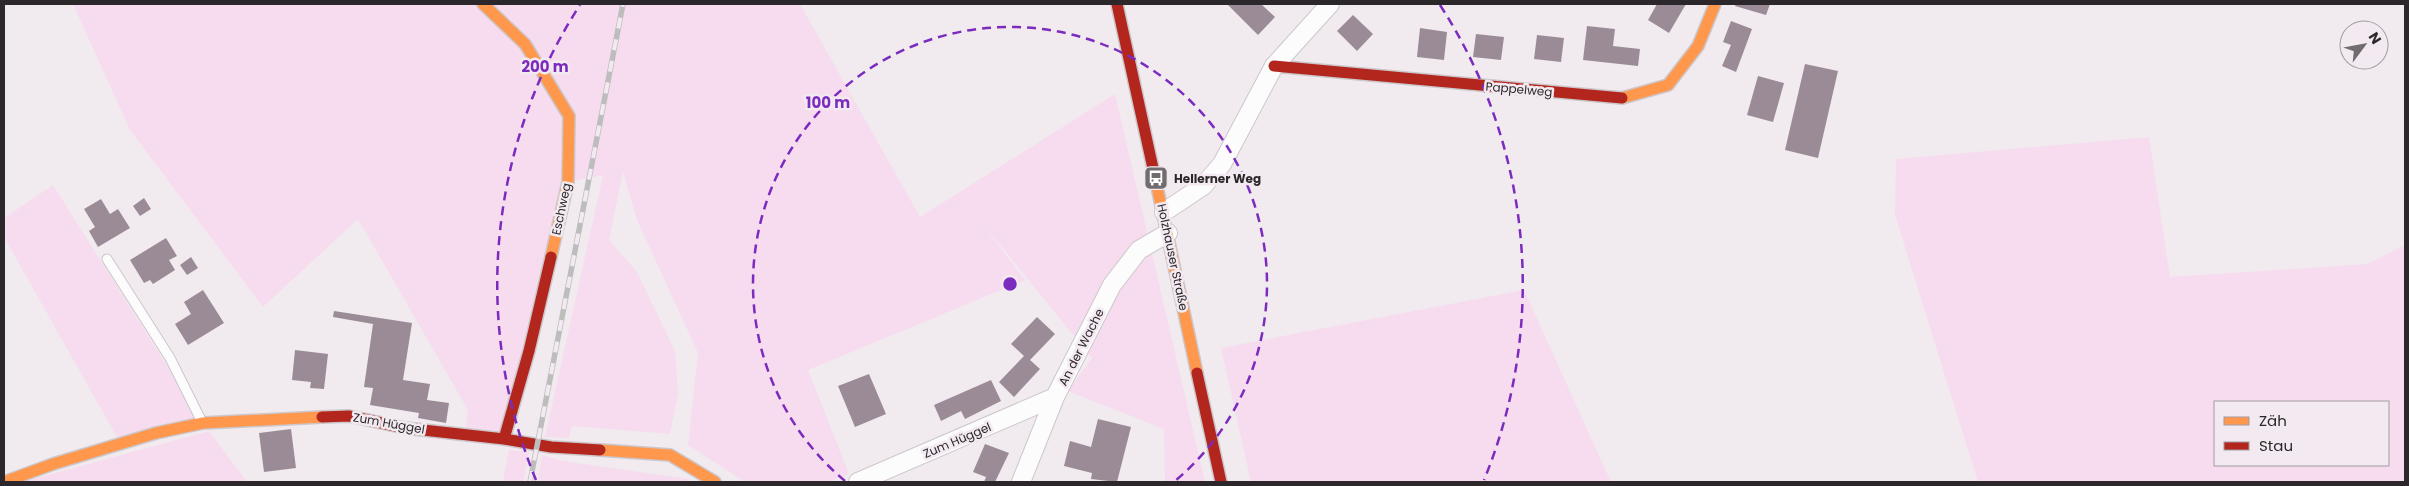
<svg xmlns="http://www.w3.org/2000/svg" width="2409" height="486" viewBox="0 0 2409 486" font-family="Poppins,sans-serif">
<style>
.green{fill:#f6dcee;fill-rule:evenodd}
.building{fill:#9b8b96}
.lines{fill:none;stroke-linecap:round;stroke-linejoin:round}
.lane-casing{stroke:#ccc7cb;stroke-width:11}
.street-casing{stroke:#ccc7cb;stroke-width:20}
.slow-casing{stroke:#ccc7cb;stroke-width:14}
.jam-casing{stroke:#ccc7cb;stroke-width:14}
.lane{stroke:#fdfcfd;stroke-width:9}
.street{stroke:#fdfcfd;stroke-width:18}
.slow{stroke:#ff974d;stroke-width:11}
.jam{stroke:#b3261e;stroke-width:11}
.rail-casing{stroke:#bebdbe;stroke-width:5.5}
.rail{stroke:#f3e9f0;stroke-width:4;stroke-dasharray:11;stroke-linecap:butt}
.ring{fill:none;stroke:#7b2cbf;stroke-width:2.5;stroke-dasharray:9 6}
.labels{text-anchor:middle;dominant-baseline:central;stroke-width:5;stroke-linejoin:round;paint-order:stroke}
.street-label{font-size:12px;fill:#2b272a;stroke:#f3e9f0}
.poi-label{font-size:12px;font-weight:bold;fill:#2b272a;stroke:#f3e9f0;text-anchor:start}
.centre{fill:#7b2cbf;stroke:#f3e9f0;stroke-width:2.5}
.ring-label{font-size:15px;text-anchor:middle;font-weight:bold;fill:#7b2cbf;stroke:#f3e9f0;stroke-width:5;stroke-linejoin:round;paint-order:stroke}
</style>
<rect width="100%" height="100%" fill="#f1ebef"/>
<path class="green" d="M 73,4 L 800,4 L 920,217 L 1115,94 L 1205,482 L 1165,482 L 1164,429 L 1068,391 L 1092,358 L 977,217 L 1025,280 L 808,370 L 849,474 L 829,482 L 745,482 L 688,445 L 698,353 L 637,220 L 623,172 L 609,240 L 637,272 L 675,351 L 678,394 L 670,434 L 572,426 L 569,438 L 545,437 L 603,175 L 568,182 L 504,439 L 465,435 L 468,410 L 358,219 L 263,307 L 130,130 Z
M 2149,137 L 2170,277 L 2368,264 L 2405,245 L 2405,482 L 1978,482 L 1895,215 L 1896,159 ZM 2215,402 L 2388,402 L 2388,465 L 2215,465 Z
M 53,185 L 203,423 L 118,439 L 4,237 L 4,218 Z
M 1524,290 L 1611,482 L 1251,482 L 1221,348 Z
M 209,431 L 247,482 L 22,482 Z
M 509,450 L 529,452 L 523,482 L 503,482 Z
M 542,455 L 563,461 L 689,479 L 687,482 L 538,482 Z"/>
<path class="building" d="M 1227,4 L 1261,4 L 1275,17 L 1258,35 Z
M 1657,4 L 1686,4 L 1669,33 L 1648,20 Z
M 1736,4 L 1770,4 L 1766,15 L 1735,6 Z
M 1353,15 L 1373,34 L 1357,51 L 1337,31 Z
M 1731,21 L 1752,29 L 1736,72 L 1722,66 L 1731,45 L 1723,42 Z
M 1587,26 L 1615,29 L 1613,46 L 1640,49 L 1638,66 L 1583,60 Z
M 1420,28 L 1447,32 L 1444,60 L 1417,57 Z
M 1476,34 L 1504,37 L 1501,60 L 1473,57 Z
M 1537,35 L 1564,38 L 1561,62 L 1534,59 Z
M 1805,64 L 1838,71 L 1818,158 L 1785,150 Z
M 1758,76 L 1784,83 L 1773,122 L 1747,115 Z
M 144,198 L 151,209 L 140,216 L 133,206 Z
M 101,199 L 110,214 L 118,209 L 130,228 L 98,247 L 89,231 L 95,227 L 84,209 Z
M 166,238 L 177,256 L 169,260 L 175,270 L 153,284 L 150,280 L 144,283 L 130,260 Z
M 191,257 L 198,268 L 187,275 L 180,265 Z
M 203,290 L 224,323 L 188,345 L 175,324 L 191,314 L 184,302 Z
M 334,311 L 412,323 L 403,380 L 430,384 L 427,400 L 449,403 L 446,423 L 418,418 L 419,413 L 370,405 L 373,388 L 364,387 L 373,324 L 333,317 Z
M 1037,317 L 1055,334 L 1030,360 L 1040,369 L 1014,397 L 999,382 L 1024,356 L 1011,344 Z
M 295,350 L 328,354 L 324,389 L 310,388 L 311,382 L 292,380 Z
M 869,374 L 886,414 L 855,427 L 838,386 Z
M 991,380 L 1001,401 L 965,419 L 961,411 L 941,421 L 934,405 Z
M 1098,419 L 1131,427 L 1117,482 L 1091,479 L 1092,473 L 1064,466 L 1070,441 L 1091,447 Z
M 291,429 L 296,468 L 264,472 L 259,433 Z
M 985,444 L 1009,453 L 995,482 L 984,482 L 986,477 L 973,472 Z"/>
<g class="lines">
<g class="lane-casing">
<path id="lane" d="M 107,259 L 170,358 L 201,420"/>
</g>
<g class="street-casing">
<path id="street" d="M 1164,212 L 1203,186 L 1222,164 L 1274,66 L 1330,4
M 858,482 L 1055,397
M 1021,482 L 1055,397 L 1112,285 L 1139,250 L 1168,233"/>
</g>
<g class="slow-casing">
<path id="slow" d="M 483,4 L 525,44 L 569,116 L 568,182 L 551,257
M 1622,98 L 1668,85 L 1698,46 L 1715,4
M 1156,182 L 1197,373
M 600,450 L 670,455 L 715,482
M 4,482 L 53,464 L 156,433 L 203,423 L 322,417"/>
</g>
<g class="jam-casing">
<path id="jam" d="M 1117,4 L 1156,182
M 1274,66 L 1622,98
M 1197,373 L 1221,482
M 322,417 L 349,416 L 405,428 L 504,439 L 551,447 L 600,450
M 504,439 L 529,351 L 551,257"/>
</g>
<use href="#lane" class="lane"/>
<use href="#street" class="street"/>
<use href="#slow" class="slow"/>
<use href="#jam" class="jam"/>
<g class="rail-casing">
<path id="rail" d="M 530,482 L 623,4"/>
</g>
<use href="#rail" class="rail"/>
</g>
<g class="ring">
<path d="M845 481A257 257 0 1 1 1175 481"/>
<path d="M536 480A513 513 0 0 1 580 5M1440 5A513 513 0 0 1 1484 480"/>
</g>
<defs>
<g id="bus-square" transform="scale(1.25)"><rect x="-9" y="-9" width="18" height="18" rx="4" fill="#706c6f" stroke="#f3e9f0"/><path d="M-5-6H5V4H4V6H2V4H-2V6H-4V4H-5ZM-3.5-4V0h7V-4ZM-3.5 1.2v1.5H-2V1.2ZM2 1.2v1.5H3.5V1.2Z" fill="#fff"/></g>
</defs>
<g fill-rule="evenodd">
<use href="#bus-square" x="1156" y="178"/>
</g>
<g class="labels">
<g class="street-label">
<text transform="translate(1519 89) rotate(5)">Pappelweg</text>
<text transform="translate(561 209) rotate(-78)">Eschweg</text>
<text transform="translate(1173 257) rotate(78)">Holzhauser Straße</text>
<text transform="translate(1081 347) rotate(-63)">An der Wache</text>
<text transform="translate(389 423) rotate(10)">Zum Hüggel</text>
<text transform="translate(957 440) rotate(-23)">Zum Hüggel</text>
</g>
<g class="poi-label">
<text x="1174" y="178">Hellerner Weg</text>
</g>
</g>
<circle cx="1010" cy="284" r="8" class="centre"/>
<g class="ring-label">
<text x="545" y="72">200 m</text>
<text x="828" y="108">100 m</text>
</g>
<rect width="2409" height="486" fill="none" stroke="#2b272a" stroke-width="10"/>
<rect x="2214" y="401" width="175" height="65" fill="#f3e9f0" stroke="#a39ba1"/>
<rect x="2224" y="417" width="25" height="8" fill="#ff974d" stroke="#a39ba1"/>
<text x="2259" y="426" font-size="15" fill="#2b272a">Zäh</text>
<rect x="2224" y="442" width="25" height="8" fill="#b3261e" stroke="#a39ba1"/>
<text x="2259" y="451" font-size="15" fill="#2b272a">Stau</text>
<g transform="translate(2364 45) rotate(58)"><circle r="24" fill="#f3e9f0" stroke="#a39ba1"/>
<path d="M0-4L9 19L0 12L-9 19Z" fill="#706c6f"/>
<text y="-8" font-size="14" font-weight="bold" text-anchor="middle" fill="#2b272a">N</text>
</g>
</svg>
